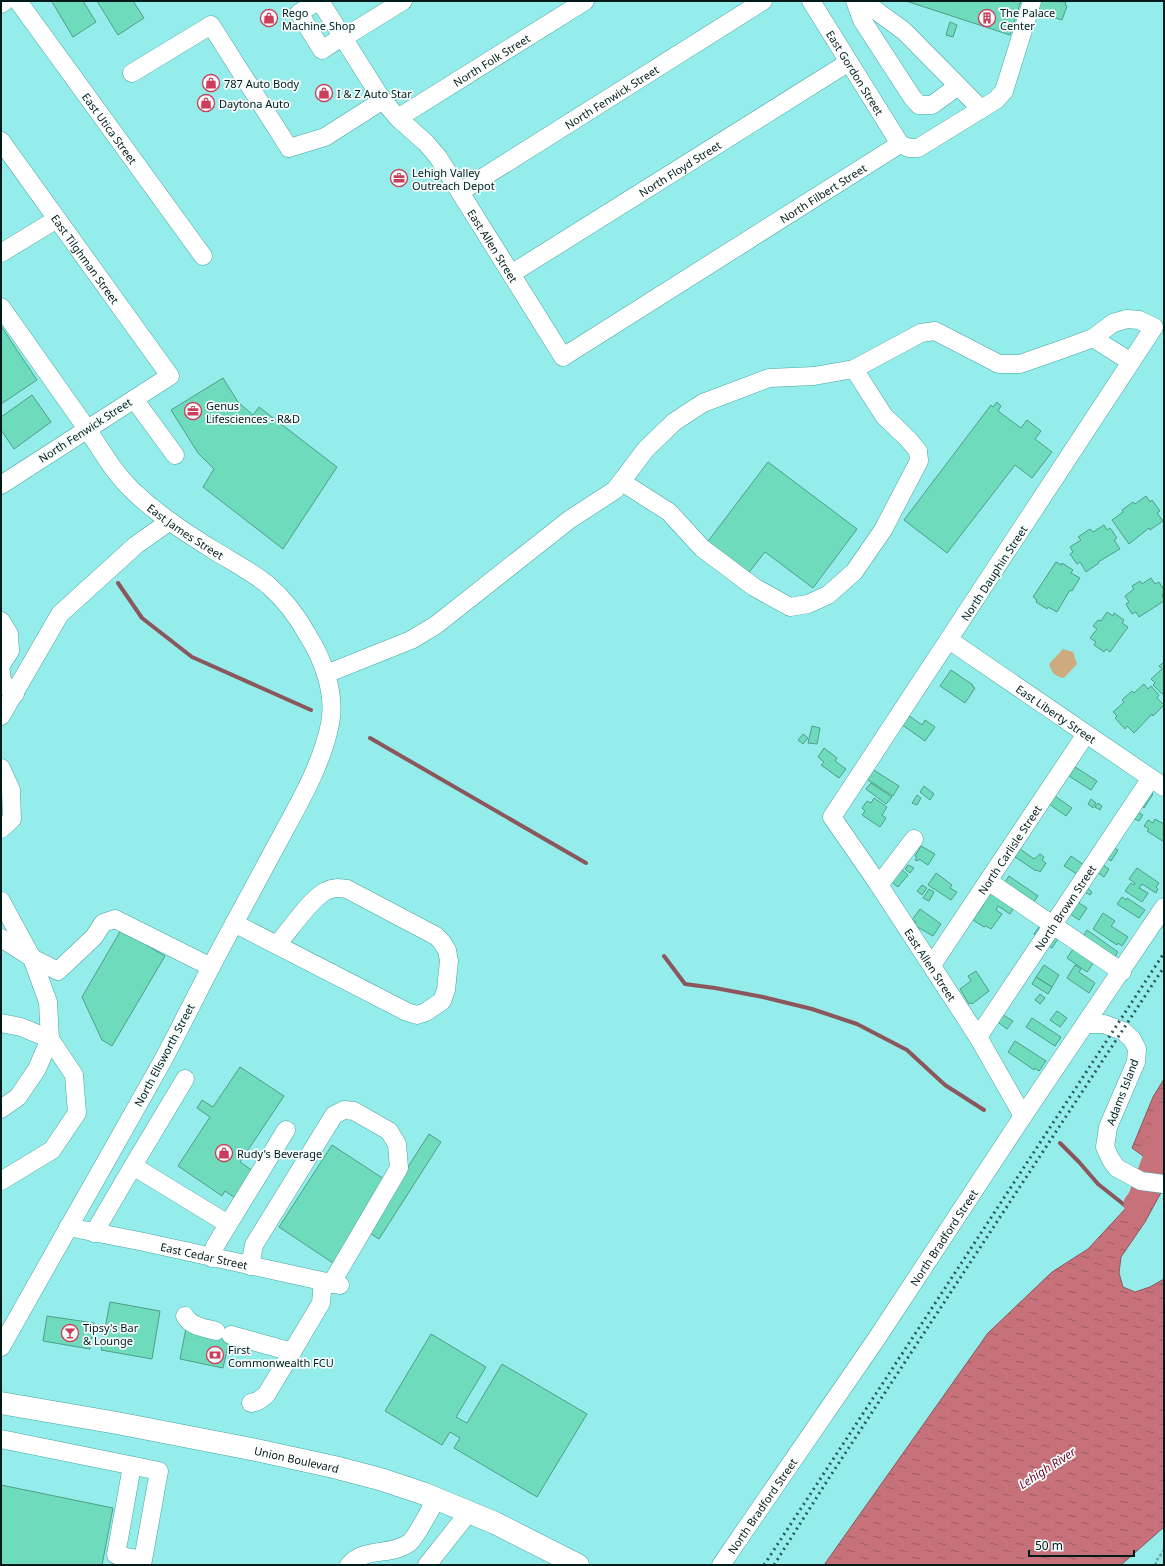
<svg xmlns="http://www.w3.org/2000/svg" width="1165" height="1566" viewBox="0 0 1165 1566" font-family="'Noto Sans',sans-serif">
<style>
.green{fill:#ceab7f}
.water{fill:url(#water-ripples);stroke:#8b575d}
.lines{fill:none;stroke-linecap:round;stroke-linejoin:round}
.stream{stroke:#8b575d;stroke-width:4}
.river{stroke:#c7717a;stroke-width:25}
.building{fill:#6fdbbd;stroke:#4e9e88}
.minor-casing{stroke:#49a4a1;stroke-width:19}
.major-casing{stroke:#49a4a1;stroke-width:23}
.path{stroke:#67adaa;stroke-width:2.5;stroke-dasharray:3 2;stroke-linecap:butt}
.minor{stroke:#fff;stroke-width:18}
.major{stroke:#fff;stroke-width:22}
.rail{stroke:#2c5958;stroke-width:3;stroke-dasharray:2 4;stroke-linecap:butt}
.labels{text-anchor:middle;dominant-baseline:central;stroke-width:3.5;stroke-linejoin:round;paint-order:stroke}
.poi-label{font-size:11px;fill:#001b1a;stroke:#f5fdfd;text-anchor:start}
.street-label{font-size:11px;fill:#001b1a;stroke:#f5fdfd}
.water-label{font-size:12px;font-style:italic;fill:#760929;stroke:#f5fdfd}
</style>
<defs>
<pattern id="water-ripples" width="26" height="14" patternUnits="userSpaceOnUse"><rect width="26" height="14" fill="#c7717a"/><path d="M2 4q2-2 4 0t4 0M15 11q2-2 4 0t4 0" fill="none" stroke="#9f5c63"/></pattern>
</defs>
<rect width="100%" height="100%" fill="#94edea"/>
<path class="green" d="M 1063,649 L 1073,652 L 1077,664 L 1064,678 C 1054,676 1052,673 1049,664 Z"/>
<path class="water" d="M 1164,1079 L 1164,1187 L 1145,1222 L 1121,1257 L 1119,1273 L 1123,1287 L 1135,1292 L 1150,1287 L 1164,1279 L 1164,1527 L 1121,1565 L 824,1565 L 988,1333 L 1052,1272 L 1088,1249 L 1127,1207 L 1157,1166 L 1132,1148 L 1153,1097 Z"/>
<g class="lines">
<path class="stream" d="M 118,583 L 142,618 L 192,657 L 311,710
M 370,738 L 586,863
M 664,956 L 685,984 L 715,988 L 763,997 L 812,1009 L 857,1024 L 907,1050 L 945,1085 L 984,1110
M 1060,1143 L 1079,1162 L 1098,1184 L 1127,1207 L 1130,1211"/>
<path class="river" d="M 1136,1204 L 1140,1199 L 1159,1148 L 1164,1127"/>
</g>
<path class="building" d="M 53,1 L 83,1 L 96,22 L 73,37 L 52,2 Z
M 97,1 L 133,1 L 144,18 L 118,35 Z
M 906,1 L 1021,1 L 1010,35 Z
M 1038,1 L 1066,2 L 1065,5 L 1067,6 L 1062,20 L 1038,12 L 1039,10 L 1035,9 Z
M 950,22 L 957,25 L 953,37 L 946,35 Z
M 1,326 L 37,380 L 1,404 Z
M 223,378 L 238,402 L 253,415 L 259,407 L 337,467 L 283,549 L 203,487 L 214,469 L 198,453 L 171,410 Z
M 32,395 L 51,422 L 14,449 L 1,430 L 1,417 Z
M 997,402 L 1001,406 L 998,411 L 1021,428 L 1027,420 L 1041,431 L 1035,439 L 1052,452 L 1032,478 L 1015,465 L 947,553 L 904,520 L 991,405 L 993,407 Z
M 768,462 L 857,529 L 813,588 L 765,552 L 747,575 L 706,544 Z
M 1146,496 L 1150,502 L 1152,500 L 1160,511 L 1157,513 L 1163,521 L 1150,530 L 1149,528 L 1129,544 L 1112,520 L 1123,512 L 1122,510 L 1133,502 L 1135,504 Z
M 1104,525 L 1107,530 L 1110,528 L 1117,538 L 1114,540 L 1120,549 L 1098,562 L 1099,563 L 1086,572 L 1080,562 L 1077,564 L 1070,554 L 1073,552 L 1070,547 L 1081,540 L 1078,537 L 1090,529 L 1093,532 Z
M 1056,562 L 1062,565 L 1062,563 L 1073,570 L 1071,573 L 1080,578 L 1072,591 L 1070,590 L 1057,612 L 1048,607 L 1047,609 L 1036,602 L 1037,600 L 1033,597 Z
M 1151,578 L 1155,584 L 1159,582 L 1164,590 L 1164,593 L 1162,594 L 1164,601 L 1139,617 L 1136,612 L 1132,614 L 1126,604 L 1129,602 L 1125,596 L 1134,589 L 1132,586 L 1140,581 L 1142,584 Z
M 1107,612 L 1113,616 L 1114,613 L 1124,620 L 1122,623 L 1128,627 L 1110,652 L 1106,649 L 1104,652 L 1094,645 L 1096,642 L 1090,638 L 1097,629 L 1093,626 L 1098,620 L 1101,621 Z
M 1164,662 L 1164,693 L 1162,694 L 1153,685 L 1155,683 L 1151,679 L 1162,669 L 1159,666 Z
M 951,670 L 973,685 L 972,686 L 975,688 L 965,703 L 940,686 Z
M 1144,684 L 1148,689 L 1151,686 L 1159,695 L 1157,698 L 1164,705 L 1153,716 L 1152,714 L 1134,733 L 1127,726 L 1125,729 L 1115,718 L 1117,716 L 1113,712 L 1124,702 L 1122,700 L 1132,691 L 1134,693 Z
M 908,715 L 922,725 L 925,720 L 935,727 L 925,741 L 901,724 Z
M 812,726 L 820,728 L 817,744 L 808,743 Z
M 803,734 L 808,738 L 803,744 L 798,740 Z
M 824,748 L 837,758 L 835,761 L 846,769 L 839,778 L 821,765 L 824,762 L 818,757 Z
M 1075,767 L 1097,781 L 1091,790 L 1069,776 Z
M 872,769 L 899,786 L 893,796 L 865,778 Z
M 871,783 L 892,797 L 886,804 L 866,789 Z
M 924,786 L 934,794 L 930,800 L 920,792 Z
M 1148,790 L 1153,794 L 1144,808 L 1138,804 Z
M 917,795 L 921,798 L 917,805 L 912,803 Z
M 1055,796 L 1072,808 L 1066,816 L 1049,804 Z
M 874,798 L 887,807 L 882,815 L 886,818 L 880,827 L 862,815 L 865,811 L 862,808 L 867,801 L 871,803 Z
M 1091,799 L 1096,803 L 1093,808 L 1088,804 Z
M 1098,803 L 1102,806 L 1100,810 L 1095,807 Z
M 1135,811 L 1143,815 L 1139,821 L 1132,818 Z
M 1155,819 L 1164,824 L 1164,842 L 1147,831 L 1149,829 L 1144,826 L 1148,820 L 1153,823 Z
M 921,846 L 935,854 L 928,865 L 919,859 L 918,861 L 915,860 L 917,857 L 915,856 Z
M 1112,847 L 1118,850 L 1111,861 L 1106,857 Z
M 1020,849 L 1034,859 L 1040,854 L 1044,857 L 1042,860 L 1046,863 L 1040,872 L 1037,870 L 1036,871 L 1015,857 Z
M 1071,856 L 1084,865 L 1077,874 L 1064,866 Z
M 1100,863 L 1109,869 L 1104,877 L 1094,870 Z
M 908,865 L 914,868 L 910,873 L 905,869 Z
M 899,867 L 908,875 L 898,887 L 889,880 Z
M 1137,868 L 1159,883 L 1156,887 L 1158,889 L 1156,893 L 1142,884 L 1139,888 L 1148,893 L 1142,902 L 1125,891 L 1131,883 L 1134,885 L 1135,883 L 1129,879 Z
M 936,873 L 952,885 L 950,888 L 957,892 L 951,900 L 928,885 Z
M 1009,876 L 1038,896 L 1033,903 L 1003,885 Z
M 922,885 L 927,888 L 922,895 L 917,891 Z
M 990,887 L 1014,907 L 1010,914 L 998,906 L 996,910 L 1002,914 L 991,929 L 986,926 L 984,927 L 973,920 L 984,904 L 981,902 Z
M 1088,888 L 1092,892 L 1090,895 L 1085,892 Z
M 929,889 L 934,892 L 929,901 L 923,898 Z
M 1075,897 L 1080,901 L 1079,903 L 1087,908 L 1079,920 L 1066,911 Z
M 1122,897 L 1126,900 L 1127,898 L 1145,910 L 1139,918 L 1117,904 Z
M 920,909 L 941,924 L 933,936 L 914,925 L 916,922 L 912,920 Z
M 1103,913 L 1115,921 L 1111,926 L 1128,937 L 1122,946 L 1118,943 L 1117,945 L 1093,929 Z
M 1041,924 L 1041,939 L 1034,934 Z
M 121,930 L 165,956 L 112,1046 L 102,1040 L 82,997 Z
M 1087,930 L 1118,952 L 1113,960 L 1081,940 Z
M 1053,932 L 1059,937 L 1052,948 L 1045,944 Z
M 1076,945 L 1096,959 L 1087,972 L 1067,958 Z
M 1044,965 L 1059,975 L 1052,987 L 1036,977 Z
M 1075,965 L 1081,969 L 1079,972 L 1095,983 L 1089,993 L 1067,978 Z
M 976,971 L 989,991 L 972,1004 L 971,1003 L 969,1004 L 960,989 L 971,981 L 968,976 Z
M 1036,977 L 1052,987 L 1048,994 L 1032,984 Z
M 1040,994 L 1045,998 L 1040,1004 L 1035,1000 Z
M 1057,1011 L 1067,1018 L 1060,1027 L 1050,1020 Z
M 1000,1013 L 1013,1021 L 1007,1029 L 995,1020 Z
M 1032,1018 L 1061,1037 L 1055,1046 L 1026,1027 Z
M 1015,1041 L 1046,1061 L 1039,1071 L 1035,1068 L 1034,1070 L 1008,1052 Z
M 240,1067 L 284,1096 L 240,1162 L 253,1171 L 235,1198 L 225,1191 L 222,1196 L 178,1166 L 210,1117 L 197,1108 L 202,1100 L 213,1107 Z
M 429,1134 L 441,1142 L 379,1239 L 367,1231 Z
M 332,1145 L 387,1181 L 333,1263 L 279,1227 Z
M 110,1302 L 160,1311 L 152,1359 L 101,1350 Z
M 47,1316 L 94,1323 L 90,1349 L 43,1341 Z
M 186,1328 L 230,1337 L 223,1368 L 180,1359 Z
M 431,1334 L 486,1367 L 456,1417 L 467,1423 L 502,1364 L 587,1414 L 537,1497 L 454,1448 L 460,1438 L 450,1432 L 442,1445 L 385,1411 Z
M 1,1485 L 113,1508 L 102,1565 L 1,1565 Z"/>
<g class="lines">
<g class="minor-casing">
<g id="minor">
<path id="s1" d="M 18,1 L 203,256"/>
<path d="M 318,1 L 299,13 L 322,50 L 343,36"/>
<path id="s2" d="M 320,1 L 381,98 L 398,118 L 426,143 L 438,157 L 563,357 L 900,144"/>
<path id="s3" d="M 811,1 L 900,144 L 909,148 L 918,148 L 996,100 L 1004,91 L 1032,1"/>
<path d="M 855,1 L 862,20 L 912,97 L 919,105 L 932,105 L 958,86"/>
<path d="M 863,1 L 904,31 L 981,109"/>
<path d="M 1,4 L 5,1"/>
<path d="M 343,38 L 403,1"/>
<path d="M 132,73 L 211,25 L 289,148 L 325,137 L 383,100"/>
<path id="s4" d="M 398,118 L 585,1"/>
<path id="s5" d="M 1,141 L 170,376 L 1,485"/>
<path id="s6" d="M 460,192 L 763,1"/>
<path d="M 1,253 L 57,219"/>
<path id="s7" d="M 511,274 L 849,62"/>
<path id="s8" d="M 1,307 C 29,347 57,386 85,426 C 101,449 112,471 133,491 C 158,515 186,533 215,551 C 233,562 251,571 268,585 C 283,598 297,616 307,634 C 323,659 336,693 330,724 C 322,763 302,798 283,833 C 265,866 247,900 229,933 C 206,975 185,1019 162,1062 C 109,1157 54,1252 1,1347"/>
<path d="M 1093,338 L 1131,362"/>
<path d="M 134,399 L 175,455"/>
<path d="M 622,482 L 669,512 L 702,548 L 754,587 L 790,607 L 808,604 L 828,595 L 854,572 L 883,530 L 919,461 L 918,451 L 908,439 L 884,416 L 854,369"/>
<path d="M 1,621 L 9,634 L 10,651 L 1,665"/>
<path id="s9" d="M 949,640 L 1164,787"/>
<path d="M 1,672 L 2,682 L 15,694"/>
<path id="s10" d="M 326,674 L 411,640 L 436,625 L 569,520 L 615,490 L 646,449 L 674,422 L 703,403 L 769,378 L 814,376 L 854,369 L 921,333 L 935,331 L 999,364 L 1020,364 L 1063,349 L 1093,338 L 1113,323 L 1127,319 L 1139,320 L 1154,327 L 832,817 L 879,885 L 978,1037 L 1023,1116"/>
<path d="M 1,716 L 60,614 L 136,545 L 170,521"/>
<path d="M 1,768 L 11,790 L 12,819 L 1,829"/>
<path d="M 988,881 L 1122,972"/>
<path d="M 879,885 L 914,839"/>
<path d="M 1,901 L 32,958 L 48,1002 L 50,1039 L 37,1069 L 18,1097 L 1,1109"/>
<path d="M 234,923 L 407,1012 L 417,1015 L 426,1012 L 442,1001 L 446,990 L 449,961 L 447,950 L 441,941 L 436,936 L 347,889 C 339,888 333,887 326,891 C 311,898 289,931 277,945"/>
<path d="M 1,938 L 32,958 L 58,971 L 94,937 L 103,923 L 115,919 L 211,967"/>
<path id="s11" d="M 932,965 L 1086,734"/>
<path d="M 1,1023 L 21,1027 L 50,1039 L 74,1075 L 77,1113 L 52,1150 L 1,1181"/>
<path d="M 1085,1024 L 1104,1024 L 1123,1031 L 1132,1039 L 1137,1049 L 1136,1062 L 1108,1127 L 1105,1147 L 1111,1160 L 1117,1168 L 1141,1181 L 1164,1184"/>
<path id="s12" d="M 978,1037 L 1151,778"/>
<path d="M 133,1166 L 185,1079"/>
<path id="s13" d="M 68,1227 L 144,1242 L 340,1285"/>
<path d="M 94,1233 L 133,1166 L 228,1224"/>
<path d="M 212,1258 L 215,1246 L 286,1130"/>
<path d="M 250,1266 L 254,1245 L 334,1115 L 344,1110 L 354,1111 L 389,1131 L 397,1144 L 399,1168 L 331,1284"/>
<path d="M 185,1316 C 191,1327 206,1328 216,1331"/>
<path d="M 231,1335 L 292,1352"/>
<path d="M 251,1403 L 258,1401 L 266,1395 L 292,1352 L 321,1303 L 323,1282"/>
<path d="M 1,1439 L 159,1471 L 143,1560 L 116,1555 L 132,1466"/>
<path d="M 349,1565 C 364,1547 391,1556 409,1543 C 416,1538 431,1508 436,1499"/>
<path d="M 427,1565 L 469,1512"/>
<path id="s14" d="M 721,1565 L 877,1338 L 1023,1116 L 1164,907"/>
</g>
</g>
<g class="major-casing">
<g id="major">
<path id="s15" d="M 1,1403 L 117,1423 L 256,1450 L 334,1467 L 380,1479 L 425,1494 L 495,1523 L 578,1565"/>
</g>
</g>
<path class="path" d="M 1155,1565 L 1157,1560 L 1164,1550"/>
<use href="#minor" class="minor"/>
<use href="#major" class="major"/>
<path class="rail" d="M 764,1565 L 1164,953
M 774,1565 L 829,1478 L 1164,967"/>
</g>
<defs>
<g id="shop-ring" transform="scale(0.9)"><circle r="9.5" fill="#f5fdfd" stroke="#cd3d5a" stroke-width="1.5"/><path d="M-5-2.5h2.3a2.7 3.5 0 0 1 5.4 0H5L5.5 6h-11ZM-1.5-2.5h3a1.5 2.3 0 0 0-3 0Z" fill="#cd3d5a"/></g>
<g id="building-ring" transform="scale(0.9)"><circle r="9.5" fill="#f5fdfd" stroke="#cd3d5a" stroke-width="1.5"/><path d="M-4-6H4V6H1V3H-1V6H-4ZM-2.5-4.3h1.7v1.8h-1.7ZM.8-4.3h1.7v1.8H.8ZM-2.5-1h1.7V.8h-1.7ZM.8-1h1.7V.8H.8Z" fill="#cd3d5a"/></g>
<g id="office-ring" transform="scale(0.9)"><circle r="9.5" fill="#f5fdfd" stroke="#cd3d5a" stroke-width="1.5"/><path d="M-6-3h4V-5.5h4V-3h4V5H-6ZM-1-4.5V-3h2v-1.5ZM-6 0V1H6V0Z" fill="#cd3d5a"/></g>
<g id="bar-ring" transform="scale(0.9)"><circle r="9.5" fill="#f5fdfd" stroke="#cd3d5a" stroke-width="1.5"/><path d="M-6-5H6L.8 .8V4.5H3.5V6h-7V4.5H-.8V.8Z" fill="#cd3d5a"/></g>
<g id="bank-ring" transform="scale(0.9)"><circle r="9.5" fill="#f5fdfd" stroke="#cd3d5a" stroke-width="1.5"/><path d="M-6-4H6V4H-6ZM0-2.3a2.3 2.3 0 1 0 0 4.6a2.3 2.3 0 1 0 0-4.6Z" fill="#cd3d5a"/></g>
</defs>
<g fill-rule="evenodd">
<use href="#shop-ring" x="269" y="18"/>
<use href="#building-ring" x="987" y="18"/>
<use href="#shop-ring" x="211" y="83"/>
<use href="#shop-ring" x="324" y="93"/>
<use href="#shop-ring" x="206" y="103"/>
<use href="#office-ring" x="399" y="178"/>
<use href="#office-ring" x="193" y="411"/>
<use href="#shop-ring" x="224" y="1153"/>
<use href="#bar-ring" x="70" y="1333"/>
<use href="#bank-ring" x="215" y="1355"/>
</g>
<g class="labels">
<g class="poi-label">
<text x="282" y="12">Rego<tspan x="282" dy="13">Machine Shop</tspan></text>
<text x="1000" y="12">The Palace<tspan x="1000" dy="13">Center</tspan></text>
<text x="224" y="83">787 Auto Body</text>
<text x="337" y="93">I &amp; Z Auto Star</text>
<text x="219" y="103">Daytona Auto</text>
<text x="412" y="172">Lehigh Valley<tspan x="412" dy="13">Outreach Depot</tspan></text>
<text x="206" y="405">Genus<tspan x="206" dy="13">Lifesciences - R&amp;D</tspan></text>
<text x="237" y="1153">Rudy's Beverage</text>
<text x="83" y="1327">Tipsy's Bar<tspan x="83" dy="13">&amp; Lounge</tspan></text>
<text x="228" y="1349">First<tspan x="228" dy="13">Commonwealth FCU</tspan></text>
</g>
<g class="street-label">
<text stroke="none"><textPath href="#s4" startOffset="110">North Folk Street</textPath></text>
<text stroke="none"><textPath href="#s3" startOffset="84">East Gordon Street</textPath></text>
<text stroke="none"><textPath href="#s6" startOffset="179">North Fenwick Street</textPath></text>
<text stroke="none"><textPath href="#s1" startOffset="157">East Utica Street</textPath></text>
<text stroke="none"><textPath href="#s7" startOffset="199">North Floyd Street</textPath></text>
<text stroke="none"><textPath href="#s2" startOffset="740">North Filbert Street</textPath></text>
<text stroke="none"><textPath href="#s2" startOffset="301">East Allen Street</textPath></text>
<text stroke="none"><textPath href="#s5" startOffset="145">East Tilghman Street</textPath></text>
<text transform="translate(85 430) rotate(-33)">North Fenwick Street</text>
<text stroke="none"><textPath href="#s8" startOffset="293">East James Street</textPath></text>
<text transform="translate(994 573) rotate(-57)">North Dauphin Street</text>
<text stroke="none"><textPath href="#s9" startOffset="130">East Liberty Street</textPath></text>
<text stroke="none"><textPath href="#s11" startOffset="139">North Carlisle Street</textPath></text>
<text stroke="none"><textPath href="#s12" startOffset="156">North Brown Street</textPath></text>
<text stroke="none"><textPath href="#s10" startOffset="1719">East Allen Street</textPath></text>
<text transform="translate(164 1055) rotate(-62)">North Ellsworth Street</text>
<text transform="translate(1122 1092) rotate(-69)">Adams Island</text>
<text stroke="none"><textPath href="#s14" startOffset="396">North Bradford Street</textPath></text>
<text stroke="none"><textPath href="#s13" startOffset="139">East Cedar Street</textPath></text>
<text stroke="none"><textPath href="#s15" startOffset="301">Union Boulevard</textPath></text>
<text stroke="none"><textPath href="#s14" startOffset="72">North Bradford Street</textPath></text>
</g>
<g class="water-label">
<text transform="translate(1047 1468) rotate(-33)">Lehigh River</text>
</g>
</g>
<rect width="1165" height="1566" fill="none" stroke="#001b1a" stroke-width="4"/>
<path d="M1029 1550v6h105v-6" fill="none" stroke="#001b1a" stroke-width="2"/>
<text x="1035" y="1550" font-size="12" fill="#001b1a" stroke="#f5fdfd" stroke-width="3" paint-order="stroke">50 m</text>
</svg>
